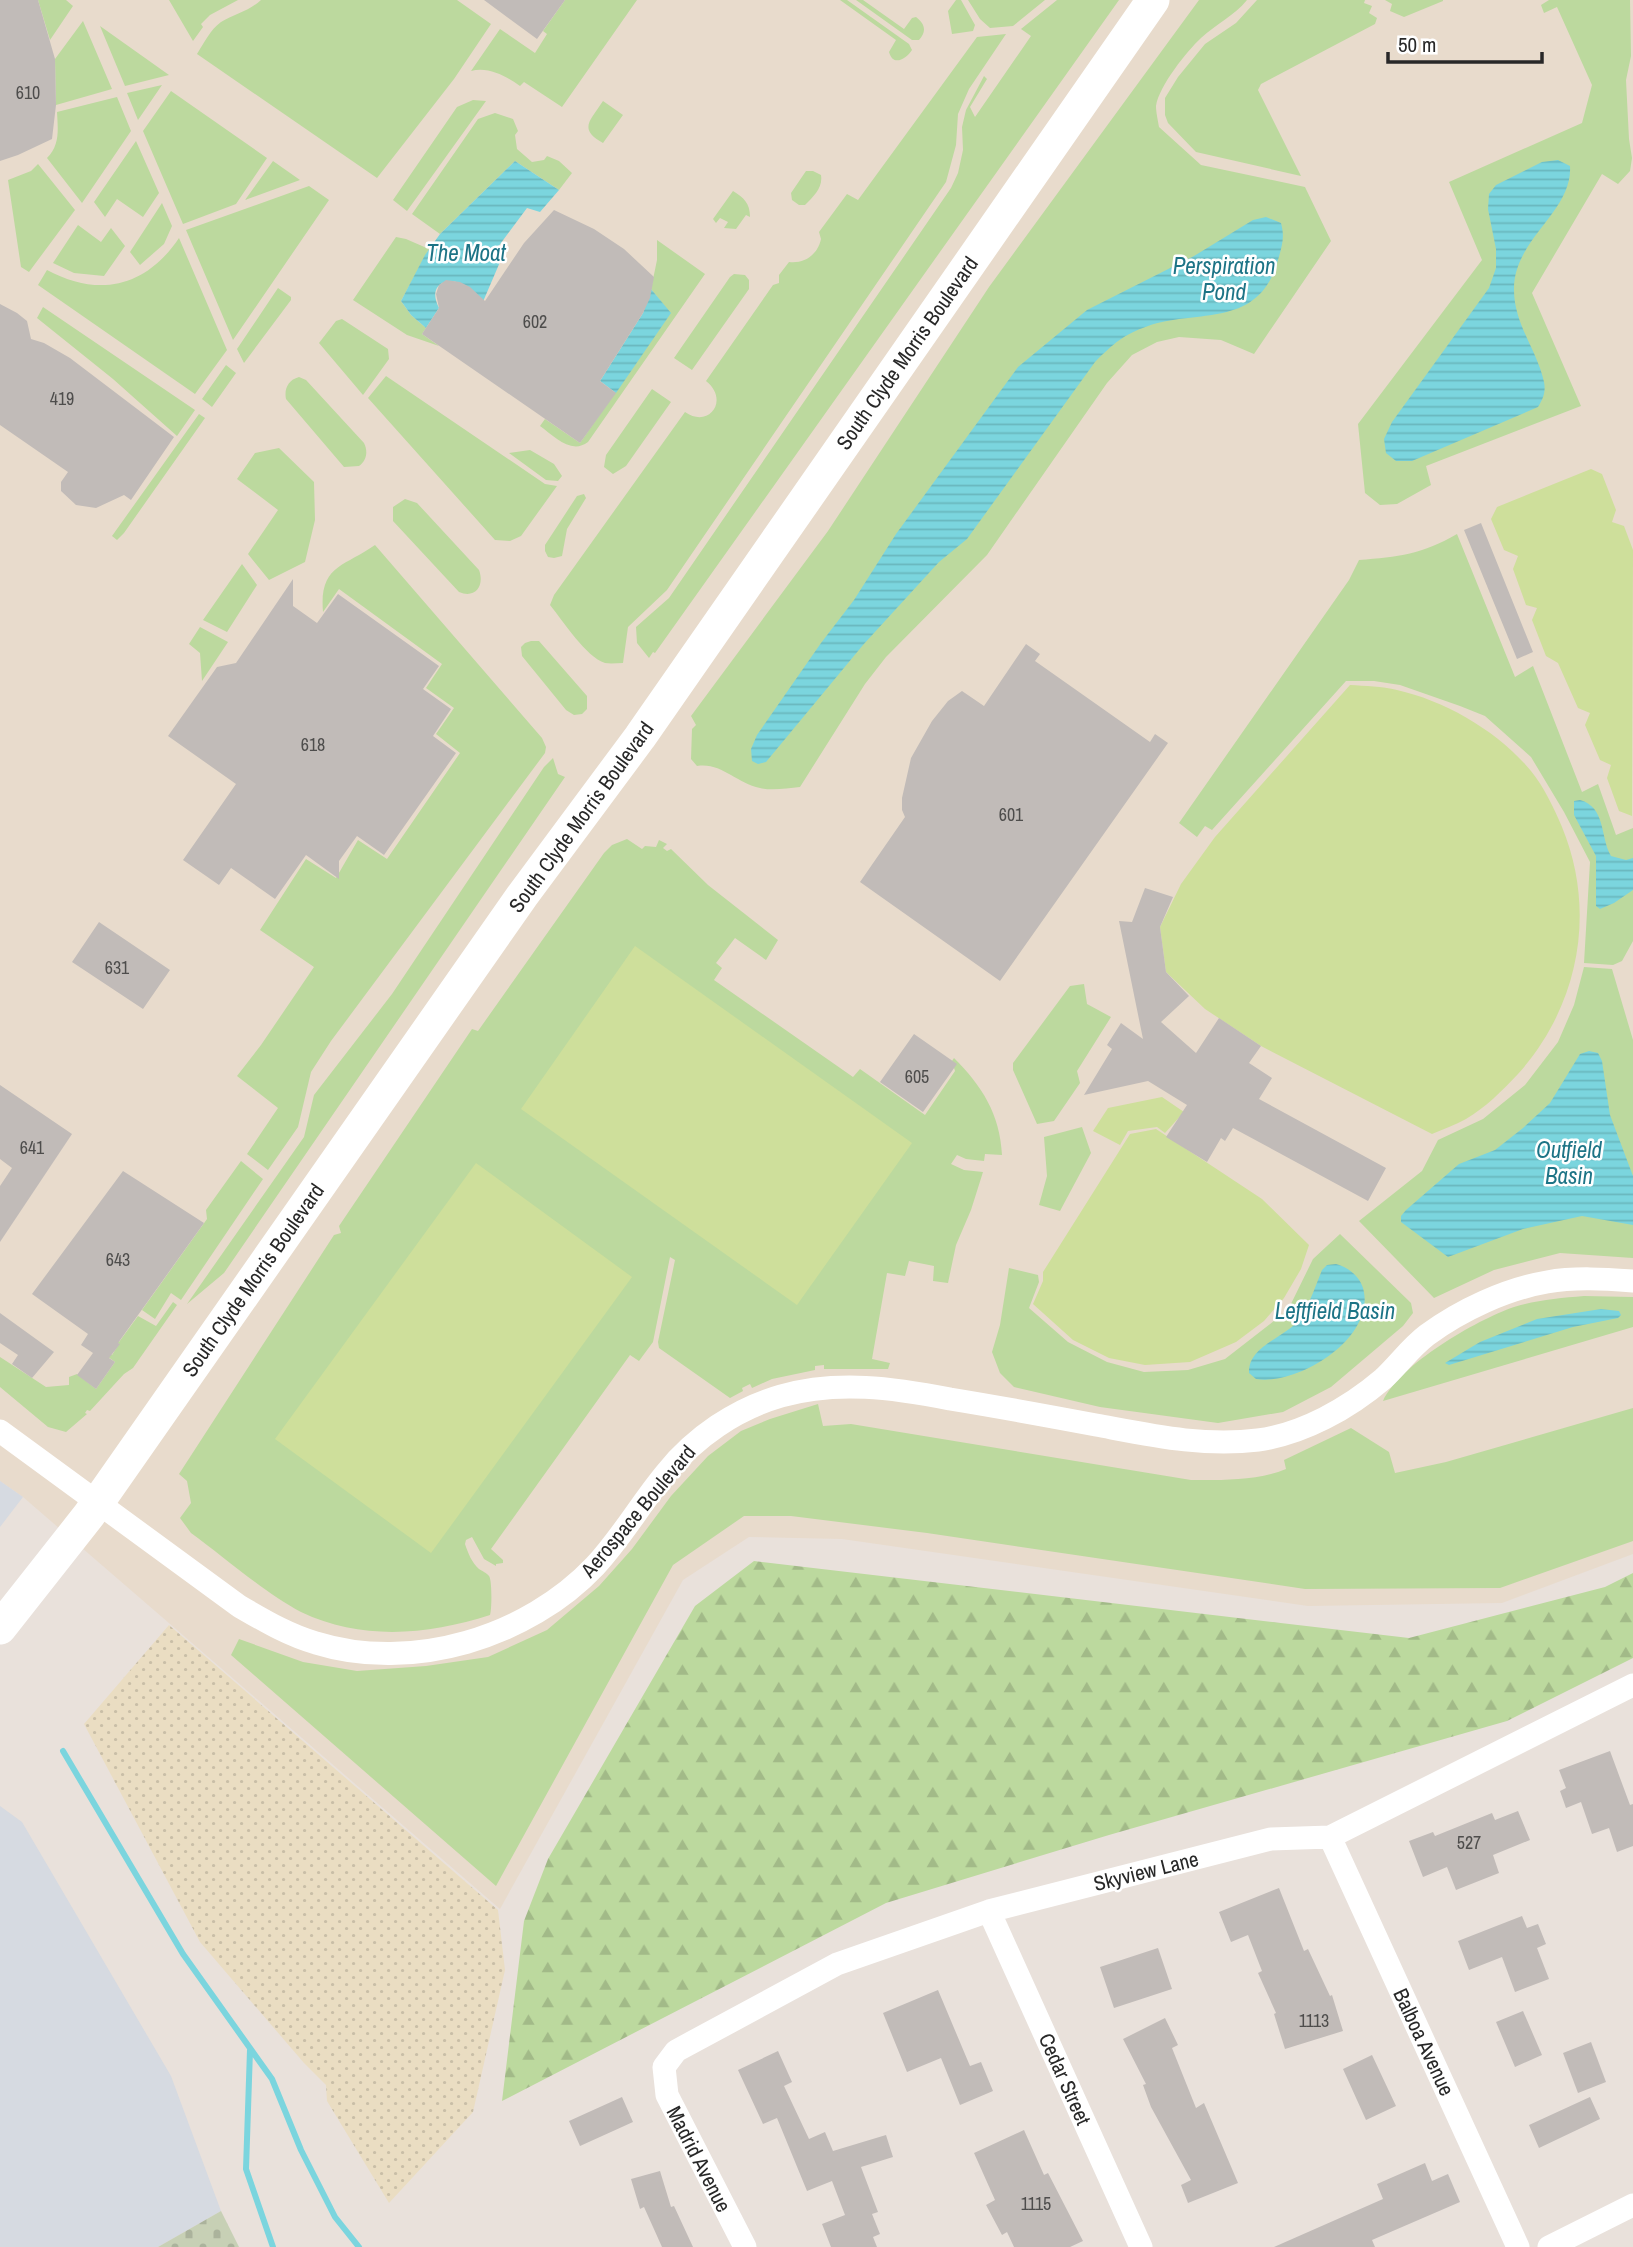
<svg xmlns="http://www.w3.org/2000/svg" width="1633" height="2247" viewBox="0 0 1633 2247" font-family="'Archivo Narrow',sans-serif">
<style>
.education{fill:#e8dbcc}
.airport{fill:#d6dae1}
.grass{fill:#bcd99e}
.forest{fill:url(#forest-firs)}
.sand{fill:url(#sand-dots)}
.cemetery{fill:url(#cemetery-stones)}
.pitch{fill:#cedf9b}
.water{fill:url(#water-rules)}
.lines{fill:none;stroke-linecap:round;stroke-linejoin:round}
.stream{stroke:#7bd5de;stroke-width:6}
.building{fill:#c1bbb8}
.minor{stroke:#fff;stroke-width:23}
.secondary{stroke:#fff;stroke-width:33}
.labels{text-anchor:middle;dominant-baseline:central;stroke-width:5;stroke-linejoin:round;paint-order:stroke}
.number-label{font-size:18px;fill:#4e4d4c}
.street-label{font-size:21px;fill:#282828;stroke:#fff}
.water-label{font-size:23px;font-style:italic;fill:#1d7486;stroke:#fff}
</style>
<defs>
<pattern id="forest-firs" width="22" height="20" patternUnits="userSpaceOnUse" patternTransform="scale(1.75)"><rect width="22" height="20" fill="#bcd99e"/><path d="M5 1l3.5 6h-7zM16 11l3.5 6h-7z" fill="#a2ba88"/></pattern>
<pattern id="sand-dots" width="8" height="8" patternUnits="userSpaceOnUse" patternTransform="scale(1.75)"><rect width="8" height="8" fill="#eaddc2"/><path d="M2 2h.1M6 6h.1" fill="none" stroke="#c9bea7" stroke-width="1.8" stroke-linecap="round"/></pattern>
<pattern id="cemetery-stones" width="16" height="16" patternUnits="userSpaceOnUse" patternTransform="scale(1.75)"><rect width="16" height="16" fill="#c7d0b5"/><path d="M2 7V4a2 2 0 0 1 4 0v3zM10 15v-3a2 2 0 0 1 4 0v3z" fill="#abb39c"/></pattern>
<pattern id="water-rules" width="6" height="5" patternUnits="userSpaceOnUse" patternTransform="scale(1.75)"><rect width="6" height="5" fill="#7bd5de"/><path d="M0 2.5h6" fill="none" stroke="#6ab7be"/></pattern>
</defs>
<rect width="100%" height="100%" fill="#e9e1db"/>
<path class="education" d="M 0,0 L 1633,0 L 1633,1554 L 1502,1603 L 1308,1606 L 842,1539 L 749,1537 L 683,1580 L 500,1909 L 23,1497 L 0,1481 Z"/>
<path class="airport" d="M 0,1481 L 23,1497 L 0,1527 Z
M 0,1806 L 22,1822 L 171,2076 L 221,2211 L 158,2247 L 0,2247 Z"/>
<path class="grass" d="M 38,0 L 66,0 L 73,6 L 50,40 Z
M 169,0 L 238,0 L 210,15 L 201,24 L 203,27 L 193,41 Z
M 261,0 L 457,0 L 491,24 L 454,79 L 377,178 L 197,54 C 204,43 210,30 221,22 C 235,14 249,11 261,0 Z
M 565,0 L 637,0 L 562,107 L 524,82 L 520,86 C 507,77 489,66 471,71 L 500,29 L 535,53 L 547,34 L 543,31 Z
M 840,0 L 847,0 L 909,44 L 912,50 C 906,59 893,67 889,52 L 896,40 Z
M 856,0 L 863,0 L 904,29 L 912,18 L 916,17 C 925,24 927,31 919,40 L 912,40 Z
M 956,0 L 961,0 L 975,25 L 973,31 L 952,34 L 948,11 Z
M 968,0 L 1045,0 L 1013,26 L 990,28 L 980,19 Z
M 1057,0 L 1119,0 L 655,653 L 653,652 L 649,658 L 637,643 L 636,627 L 669,598 L 951,188 L 958,173 L 963,150 L 962,127 L 966,110 L 984,76 L 987,79 L 970,107 L 975,117 L 1031,36 L 1021,29 Z
M 1199,0 L 1247,0 C 1234,16 1216,24 1201,38 C 1187,51 1159,86 1156,106 C 1156,112 1158,121 1159,127 L 1201,165 L 1305,187 L 1331,241 L 1254,354 L 1221,340 L 1179,337 L 1157,342 L 1132,355 L 1107,383 L 987,555 L 886,657 L 865,684 L 800,787 C 787,788 773,791 760,788 C 736,783 721,762 697,766 L 691,759 L 692,729 L 696,725 L 691,716 L 828,531 L 989,287 Z
M 1257,0 L 1365,0 L 1364,3 L 1372,6 L 1369,13 L 1377,18 L 1375,24 L 1261,84 L 1258,90 L 1301,176 L 1196,152 L 1168,123 L 1165,115 L 1165,98 L 1178,77 L 1205,44 L 1236,23 Z
M 1385,0 L 1443,0 L 1443,1 L 1404,17 L 1390,11 L 1392,4 Z
M 1549,0 L 1630,0 L 1631,56 L 1626,80 L 1629,139 L 1632,158 L 1630,171 L 1618,184 L 1602,174 L 1532,293 L 1581,406 L 1426,466 L 1431,485 L 1397,504 L 1380,505 L 1365,493 L 1358,424 L 1482,260 L 1449,182 L 1582,123 L 1592,85 L 1557,7 L 1544,13 L 1541,5 Z
M 83,21 L 112,89 L 56,105 L 55,59 Z
M 100,26 L 169,75 L 125,86 Z
M 1006,34 L 969,89 L 958,114 L 956,145 L 946,182 L 667,590 L 628,627 L 623,663 C 617,663 611,664 605,663 C 586,657 563,621 550,605 L 554,595 L 685,412 C 709,429 730,400 706,381 L 773,285 L 779,283 L 779,275 L 789,262 C 805,264 818,254 821,239 L 819,232 L 847,194 L 858,200 L 977,37 Z
M 162,85 L 138,120 L 127,93 Z
M 171,91 L 267,158 L 236,204 L 183,224 L 143,131 Z
M 117,97 L 131,131 L 82,203 L 47,158 C 60,145 58,130 57,112 Z
M 473,100 L 486,101 L 407,211 L 393,200 L 457,107 Z
M 603,101 L 623,115 L 603,143 C 578,129 590,121 603,101 Z
M 495,113 L 513,119 L 518,131 L 515,135 L 517,149 L 532,162 L 544,160 L 547,156 L 559,161 L 572,173 L 559,190 L 515,161 L 440,234 L 412,214 L 478,119 Z
M 136,141 L 159,193 L 143,217 L 117,199 L 105,217 L 94,202 Z
M 273,161 L 300,180 L 245,200 Z
M 38,164 L 75,210 L 29,272 L 21,267 L 8,180 L 31,171 Z
M 806,171 L 813,171 L 821,175 C 823,188 814,196 805,205 L 799,205 L 792,200 L 791,193 Z
M 309,186 L 329,200 L 233,340 L 186,230 Z
M 733,191 C 744,198 750,203 750,217 L 746,215 L 736,229 L 724,228 L 728,222 L 720,218 L 716,223 L 713,219 Z
M 162,203 L 172,226 L 164,244 L 140,265 L 130,252 Z
M 78,225 L 101,242 L 111,228 L 125,246 L 104,276 L 74,273 L 53,263 Z
M 396,237 L 406,239 L 429,249 L 401,301 L 411,315 L 426,328 L 422,334 L 439,346 L 407,335 L 353,300 Z
M 179,238 L 227,350 L 195,394 L 38,285 L 47,270 C 99,298 146,287 179,238 Z
M 657,240 L 705,274 L 588,442 C 571,455 554,436 540,426 L 545,419 L 580,443 L 670,313 L 651,289 L 657,260 Z
M 734,274 L 745,275 L 749,280 L 749,289 L 692,370 L 674,358 L 730,277 Z
M 278,288 L 291,297 L 291,300 L 244,363 L 237,349 Z
M 43,307 L 195,410 L 177,436 L 113,379 L 37,318 Z
M 342,319 L 388,349 L 389,359 L 363,395 L 319,343 L 336,321 Z
M 226,365 L 236,373 L 212,407 L 202,399 Z
M 386,376 L 545,484 L 557,486 L 521,536 L 510,541 L 495,540 L 368,398 Z
M 299,377 L 306,380 L 364,443 C 368,451 367,460 359,466 L 344,467 L 286,399 C 284,389 288,380 299,377 Z
M 652,389 L 671,402 L 626,466 L 613,474 L 604,467 L 606,455 Z
M 199,414 L 205,418 L 124,533 L 117,540 L 112,536 Z
M 279,448 L 314,482 L 315,520 L 305,562 L 269,580 L 248,554 L 278,510 L 237,479 L 255,453 Z
M 530,450 L 554,464 L 562,476 L 558,481 L 546,480 L 509,453 Z
M 584,494 L 586,498 L 567,529 L 562,556 L 554,558 L 548,557 L 545,551 L 545,545 L 577,496 Z
M 405,499 L 417,503 L 479,570 C 485,586 475,599 459,592 L 393,521 L 393,507 Z
M 1457,534 L 1515,677 L 1533,666 L 1582,792 L 1598,784 L 1616,835 L 1633,828 L 1633,941 L 1622,961 L 1613,965 L 1584,963 L 1590,862 L 1564,812 L 1531,757 L 1485,716 L 1460,706 L 1400,685 L 1374,681 L 1346,681 L 1212,830 L 1205,826 L 1197,837 L 1179,823 L 1349,580 L 1359,560 C 1398,557 1423,554 1457,534 Z
M 375,545 L 542,738 L 546,747 L 545,753 L 331,1041 L 311,1072 L 298,1127 L 268,1170 L 247,1154 L 278,1108 L 237,1076 L 261,1045 L 314,967 L 260,930 L 306,859 L 336,878 L 358,840 L 387,859 L 460,753 L 436,734 L 454,708 L 426,688 L 442,664 L 339,589 L 323,612 C 319,565 344,567 375,545 Z
M 242,564 L 257,585 L 227,632 L 203,620 Z
M 200,627 L 228,642 L 202,681 L 200,653 L 189,644 Z
M 531,641 L 539,641 L 587,696 L 587,709 L 582,714 L 574,715 L 566,710 L 522,656 L 521,647 L 525,643 Z
M 553,758 L 558,774 L 565,777 L 224,1273 L 187,1304 L 304,1137 L 314,1095 L 392,994 L 544,767 Z
M 627,839 L 642,849 L 645,846 L 656,847 L 659,840 L 667,844 L 663,848 L 667,851 L 671,849 L 708,885 L 778,940 L 766,960 L 735,938 L 716,963 L 722,968 L 714,980 L 853,1077 L 860,1069 L 925,1115 L 955,1071 L 952,1061 L 954,1058 C 982,1086 1000,1114 1002,1155 L 985,1154 L 984,1161 L 966,1159 L 957,1155 L 951,1164 L 964,1170 L 983,1172 L 971,1210 L 956,1245 L 948,1283 L 933,1281 L 934,1266 L 909,1261 L 905,1276 L 887,1273 L 872,1359 L 890,1363 L 888,1369 L 824,1369 L 824,1365 L 815,1366 L 815,1370 L 772,1379 L 752,1388 L 750,1384 L 742,1388 L 743,1391 L 730,1398 L 659,1348 L 658,1342 L 675,1260 L 670,1257 L 653,1342 L 639,1361 L 630,1355 L 491,1549 L 503,1560 L 503,1563 L 496,1564 L 496,1566 L 484,1559 L 472,1537 L 466,1540 L 465,1544 C 468,1553 472,1563 479,1569 C 482,1571 487,1573 489,1576 C 492,1579 492,1609 490,1615 C 428,1635 362,1641 301,1612 C 266,1594 224,1557 191,1533 L 180,1518 L 191,1503 L 187,1481 L 179,1474 L 334,1235 L 341,1233 L 339,1226 L 472,1029 L 478,1031 L 604,853 L 612,845 Z
M 1584,967 L 1612,969 L 1633,1040 L 1633,1258 L 1560,1253 L 1494,1270 L 1434,1298 L 1359,1221 L 1422,1171 L 1438,1140 L 1483,1119 L 1525,1085 L 1558,1042 L 1574,1005 Z
M 1084,984 L 1087,1004 L 1111,1017 L 1077,1071 L 1080,1083 L 1054,1121 L 1037,1124 L 1013,1070 L 1013,1063 L 1070,986 Z
M 1082,1127 L 1091,1153 L 1060,1211 L 1039,1205 L 1047,1176 L 1044,1137 Z
M 241,1161 L 263,1179 L 181,1300 L 171,1293 L 155,1319 L 142,1310 L 207,1219 L 206,1210 Z
M 1340,1234 L 1411,1303 L 1413,1313 L 1403,1326 L 1331,1387 L 1283,1412 L 1218,1423 L 1100,1407 L 1014,1387 L 1000,1373 L 992,1352 L 1000,1325 L 1009,1268 L 1038,1275 L 1039,1282 L 1029,1308 L 1068,1342 L 1107,1362 L 1144,1372 L 1188,1370 L 1225,1359 L 1288,1310 L 1313,1259 Z
M 1584,1296 L 1633,1297 L 1633,1327 L 1383,1401 C 1399,1365 1476,1320 1514,1307 C 1537,1300 1560,1298 1584,1296 Z
M 173,1302 L 177,1305 L 133,1368 L 124,1374 L 90,1411 L 87,1410 L 85,1413 L 87,1414 L 66,1432 L 48,1427 L 0,1387 L 0,1357 L 46,1387 L 69,1385 L 69,1377 L 77,1374 L 96,1389 L 115,1362 L 96,1348 L 97,1345 L 112,1355 L 119,1344 L 105,1334 L 119,1342 L 138,1316 L 156,1326 Z
M 818,1404 L 823,1426 L 851,1424 L 1191,1480 C 1221,1480 1257,1481 1286,1469 L 1284,1460 L 1351,1428 L 1389,1452 L 1395,1473 L 1446,1462 L 1633,1408 L 1633,1541 L 1500,1588 L 1305,1589 L 927,1533 L 791,1516 L 744,1516 L 673,1565 L 496,1886 L 231,1655 L 239,1639 L 303,1662 L 357,1671 L 426,1666 L 488,1657 L 547,1630 L 599,1586 L 632,1549 L 671,1496 L 708,1456 L 741,1431 L 770,1419 Z"/>
<path class="forest" d="M 754,1561 L 1409,1638 L 1605,1587 L 1633,1573 L 1633,1658 L 1507,1721 L 1109,1835 L 886,1903 L 502,2101 L 524,1921 L 548,1859 L 695,1606 Z"/>
<path class="sand" d="M 169,1625 L 498,1910 L 505,1970 L 473,2112 L 389,2203 L 327,2101 L 326,2085 L 304,2063 L 200,1942 L 84,1724 Z"/>
<path class="cemetery" d="M 221,2211 L 239,2247 L 158,2247 Z"/>
<path class="pitch" d="M 1591,469 L 1602,474 L 1616,510 L 1612,522 L 1624,526 L 1633,550 L 1632,816 L 1619,811 L 1607,778 L 1611,765 L 1600,760 L 1585,725 L 1590,713 L 1578,708 L 1558,663 L 1546,656 L 1532,620 L 1537,608 L 1526,605 L 1513,569 L 1518,556 L 1504,550 L 1491,519 L 1497,507 Z
M 1350,685 C 1365,686 1382,686 1397,690 C 1446,701 1499,732 1531,771 C 1544,787 1554,808 1562,827 C 1597,912 1579,1006 1518,1074 C 1503,1090 1485,1108 1466,1119 C 1455,1125 1443,1129 1432,1134 L 1261,1046 L 1205,1009 L 1166,972 L 1160,927 L 1181,884 L 1215,837 Z
M 635,946 L 912,1143 L 797,1305 L 521,1109 Z
M 1162,1097 L 1184,1112 L 1165,1133 L 1157,1127 L 1128,1131 L 1120,1145 L 1093,1131 L 1108,1108 Z
M 1156,1129 L 1262,1199 L 1309,1245 L 1301,1269 L 1284,1298 L 1264,1321 L 1236,1342 L 1190,1362 L 1145,1365 L 1109,1358 L 1073,1340 L 1033,1304 L 1043,1281 L 1043,1272 L 1130,1134 Z
M 476,1163 L 632,1277 L 431,1553 L 275,1439 Z"/>
<path class="water" d="M 1558,160 L 1570,166 C 1573,212 1513,239 1514,290 C 1514,324 1537,350 1544,382 C 1546,392 1543,399 1538,407 L 1412,461 L 1396,461 L 1386,453 L 1384,439 L 1392,422 L 1489,288 L 1496,268 L 1496,249 L 1488,209 L 1489,194 L 1496,185 L 1542,162 Z
M 515,161 L 559,190 L 540,212 L 527,208 L 498,247 L 503,255 L 482,304 C 467,271 422,275 439,308 L 426,328 L 411,315 L 401,301 L 425,255 L 440,234 Z
M 1266,217 L 1281,223 C 1285,237 1282,246 1278,260 C 1259,329 1199,309 1148,326 C 1123,335 1114,343 1095,362 L 967,539 L 939,562 L 863,645 L 766,762 L 758,764 L 752,761 L 751,749 L 757,735 L 821,643 L 854,600 L 896,534 L 1018,367 L 1087,310 L 1194,256 L 1253,220 Z
M 651,289 L 671,313 L 616,393 L 600,381 L 643,313 Z
M 1580,800 C 1606,807 1600,837 1611,856 L 1626,860 L 1633,858 L 1633,890 L 1614,903 L 1600,909 L 1596,906 L 1596,856 L 1574,815 L 1574,801 Z
M 1589,1051 L 1598,1053 L 1602,1061 L 1610,1115 L 1633,1176 L 1633,1225 L 1582,1216 L 1523,1229 L 1448,1257 L 1401,1222 L 1401,1216 L 1406,1210 L 1459,1164 L 1495,1150 L 1523,1128 L 1550,1103 L 1580,1054 Z
M 1336,1264 C 1347,1267 1359,1275 1363,1288 C 1377,1337 1299,1386 1256,1379 L 1249,1373 C 1248,1344 1288,1338 1302,1316 C 1310,1302 1316,1285 1322,1270 L 1327,1265 Z
M 1601,1309 L 1619,1311 L 1621,1315 L 1618,1318 L 1573,1327 L 1449,1365 L 1445,1363 L 1480,1342 L 1537,1319 Z"/>
<g class="lines">
<path class="stream" d="M 63,1751 L 183,1954 L 272,2079 L 301,2150 L 335,2217 L 359,2247
M 250,2050 L 246,2169 L 273,2247"/>
</g>
<path class="building" d="M 0,0 L 38,0 L 55,59 L 56,105 L 52,139 L 18,155 L 0,161 Z
M 484,0 L 565,0 L 537,39 Z
M 554,210 L 594,229 L 624,249 L 654,277 L 650,298 L 643,313 L 600,381 L 616,393 L 580,443 L 422,334 L 439,308 L 436,294 L 439,285 L 446,280 L 460,282 L 470,287 L 485,301 L 524,243 Z
M 0,304 L 17,313 L 27,321 L 31,339 L 44,343 L 70,358 L 174,437 L 131,500 L 124,495 L 96,508 L 76,505 L 61,491 L 61,482 L 68,472 L 0,425 Z
M 1481,523 L 1533,652 L 1517,659 L 1464,530 Z
M 293,579 L 293,606 L 317,623 L 338,594 L 439,666 L 423,689 L 451,709 L 433,736 L 456,753 L 384,855 L 357,836 L 339,861 L 339,879 L 306,855 L 275,899 L 231,868 L 219,885 L 183,860 L 236,784 L 168,736 L 217,667 L 236,663 Z
M 1026,644 L 1040,654 L 1035,661 L 1150,742 L 1155,734 L 1168,743 L 1000,981 L 860,882 L 905,817 L 902,810 L 902,798 L 911,758 L 932,721 L 948,701 L 962,691 L 984,706 Z
M 1145,888 L 1173,897 L 1160,927 L 1166,972 L 1189,996 L 1161,1022 L 1196,1053 L 1219,1018 L 1261,1046 L 1249,1063 L 1272,1078 L 1259,1099 L 1386,1168 L 1368,1201 L 1233,1128 L 1225,1141 L 1221,1138 L 1207,1162 L 1166,1137 L 1187,1105 L 1148,1081 L 1084,1095 L 1112,1049 L 1107,1045 L 1121,1023 L 1143,1039 L 1119,921 L 1132,922 Z
M 99,922 L 170,970 L 143,1009 L 72,962 Z
M 914,1034 L 957,1064 L 923,1112 L 880,1082 Z
M 0,1085 L 72,1134 L 0,1242 L 0,1186 L 12,1168 L 0,1159 Z
M 123,1171 L 204,1223 L 118,1343 L 120,1344 L 109,1358 L 115,1362 L 96,1389 L 77,1375 L 93,1353 L 81,1345 L 88,1334 L 32,1294 Z
M 0,1313 L 54,1352 L 32,1378 L 12,1364 L 18,1355 L 0,1343 Z
M 1610,1751 L 1630,1805 L 1633,1804 L 1633,1846 L 1617,1852 L 1609,1828 L 1592,1834 L 1581,1802 L 1566,1808 L 1560,1791 L 1566,1788 L 1559,1770 Z
M 1518,1811 L 1530,1840 L 1493,1855 L 1499,1873 L 1456,1890 L 1447,1867 L 1423,1877 L 1409,1841 L 1433,1832 L 1435,1836 L 1492,1813 L 1495,1820 Z
M 1279,1888 L 1304,1951 L 1308,1949 L 1330,1996 L 1332,1995 L 1343,2031 L 1285,2049 L 1274,2014 L 1276,2013 L 1258,1973 L 1262,1971 L 1248,1935 L 1231,1942 L 1219,1912 Z
M 1522,1916 L 1527,1928 L 1538,1924 L 1546,1944 L 1537,1948 L 1549,1979 L 1515,1992 L 1502,1957 L 1469,1970 L 1458,1941 Z
M 1158,1948 L 1172,1989 L 1114,2008 L 1100,1967 Z
M 938,1990 L 970,2066 L 981,2062 L 993,2091 L 960,2105 L 941,2058 L 907,2072 L 883,2013 Z
M 1523,2011 L 1542,2055 L 1515,2067 L 1496,2022 Z
M 1165,2018 L 1178,2045 L 1172,2048 L 1196,2108 L 1204,2103 L 1238,2183 L 1188,2203 L 1181,2185 L 1191,2180 L 1151,2107 L 1143,2085 L 1146,2084 L 1123,2039 Z
M 1591,2042 L 1606,2082 L 1578,2093 L 1563,2053 Z
M 778,2051 L 792,2082 L 784,2086 L 809,2139 L 825,2132 L 833,2151 L 886,2135 L 893,2157 L 861,2167 L 878,2212 L 872,2214 L 880,2234 L 873,2237 L 877,2247 L 831,2247 L 822,2224 L 845,2215 L 832,2181 L 807,2191 L 777,2118 L 763,2124 L 738,2070 Z
M 1372,2055 L 1396,2106 L 1366,2120 L 1343,2069 Z
M 622,2097 L 633,2122 L 580,2146 L 569,2121 Z
M 1590,2097 L 1600,2119 L 1539,2148 L 1529,2125 Z
M 1024,2130 L 1044,2175 L 1048,2173 L 1083,2241 L 1070,2247 L 1014,2247 L 1007,2232 L 1002,2235 L 986,2205 L 995,2200 L 974,2153 Z
M 1425,2163 L 1432,2181 L 1448,2174 L 1460,2202 L 1372,2240 L 1375,2247 L 1274,2247 L 1383,2199 L 1377,2184 Z
M 660,2171 L 671,2207 L 674,2206 L 693,2247 L 662,2247 L 644,2207 L 640,2209 L 631,2179 Z"/>
<g class="lines">
<path class="minor" d="M 0,1431 L 239,1606 C 265,1621 288,1635 316,1643 C 412,1673 528,1637 595,1566 C 622,1537 641,1503 666,1473 C 695,1437 736,1409 781,1396 C 837,1380 894,1388 950,1399 C 999,1407 1048,1416 1096,1425 C 1150,1435 1203,1447 1258,1440 C 1303,1434 1349,1408 1383,1379 C 1398,1365 1411,1347 1427,1335 C 1461,1310 1506,1289 1547,1282 C 1575,1277 1605,1279 1633,1281
M 1330,1837 L 1518,2247
M 989,1911 L 1141,2247
M 745,2247 L 667,2095 L 664,2067 L 676,2051 L 837,1964 L 989,1911 L 1271,1839 L 1330,1837 L 1633,1685
M 1549,2247 L 1633,2205"/>
<path class="secondary" d="M 0,1628 L 89,1515 L 522,896 L 640,737 L 1153,0"/>
</g>
<g class="labels">
<g class="number-label">
<text x="28" y="92">610</text>
<text x="535" y="321">602</text>
<text x="62" y="398">419</text>
<text x="313" y="744">618</text>
<text x="1011" y="814">601</text>
<text x="117" y="967">631</text>
<text x="917" y="1076">605</text>
<text x="32" y="1147">641</text>
<text x="118" y="1259">643</text>
<text x="1469" y="1842">527</text>
<text x="1314" y="2020">1113</text>
<text x="1036" y="2203">1115</text>
</g>
<g class="street-label">
<text transform="translate(907 353) rotate(-55)">South Clyde Morris Boulevard</text>
<text transform="translate(581 817) rotate(-54)">South Clyde Morris Boulevard</text>
<text transform="translate(253 1280) rotate(-55)">South Clyde Morris Boulevard</text>
<text transform="translate(638 1511) rotate(-50)">Aerospace Boulevard</text>
<text transform="translate(1146 1871) rotate(-14)">Skyview Lane</text>
<text transform="translate(1424 2042) rotate(65)">Balboa Avenue</text>
<text transform="translate(1065 2079) rotate(66)">Cedar Street</text>
<text transform="translate(699 2159) rotate(63)">Madrid Avenue</text>
</g>
<g class="water-label">
<text x="466" y="252">The Moat</text>
<text x="1224" y="265">Perspiration<tspan x="1224" dy="26">Pond</tspan></text>
<text x="1569" y="1149">Outfield<tspan x="1569" dy="26">Basin</tspan></text>
<text x="1335" y="1310">Leftfield Basin</text>
</g>
</g>
<path d="M1388 52v10h154v-10" fill="none" stroke="#282828" stroke-width="3.5"/>
<text x="1398" y="52" font-size="21" fill="#282828" stroke="#ffffff" stroke-width="5" paint-order="stroke">50 m</text>
</svg>
